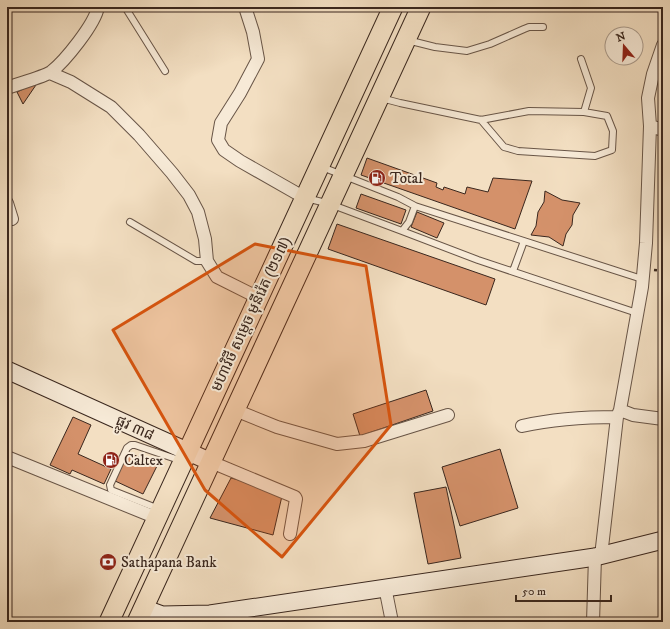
<svg xmlns="http://www.w3.org/2000/svg" width="670" height="629" viewBox="0 0 670 629" font-family="'IM FELL DW Pica','Noto Sans Khmer',serif">
<style>
.building{fill:#d4916a;stroke:#3a271e}
.lines{fill:none;stroke-linecap:round;stroke-linejoin:round}
.lane-casing{stroke:#685547;stroke-width:8}
.street-casing{stroke:#685547;stroke-width:14}
.secondary-casing{stroke:#3a271e;stroke-width:19}
.primary-casing{stroke:#3a271e;stroke-width:21}
.path{stroke:#3a271e;stroke-width:2.5;stroke-dasharray:3 2;stroke-linecap:butt}
.lane{stroke:#f7ead7;stroke-width:6}
.street{stroke:#f7ead7;stroke-width:12}
.secondary{stroke:#f7ead7;stroke-width:17}
.primary{stroke:#f3dfc2;stroke-width:19}
.marked{fill:#d7540e;fill-opacity:0.2;stroke:#d7540e;stroke-width:3;stroke-linejoin:round}
.labels{text-anchor:middle;dominant-baseline:central;stroke-width:4;stroke-linejoin:round;paint-order:stroke}
.poi-label{font-size:15px;fill:#3a271e;stroke:#f7ead7;text-anchor:start}
.street-label{font-size:15px;fill:#3a271e;stroke:#f7ead7}
</style>
<rect width="100%" height="100%" fill="#f3dfc2"/>
<filter id="stains"><feTurbulence type="fractalNoise" baseFrequency=".005" numOctaves="4"/><feColorMatrix values="0 0 0 0 .2 0 0 0 0 .09 0 0 0 0 .02 0 0 0 .5 -.17"/></filter>
<radialGradient id="worn" r=".72"><stop offset=".6" stop-color="#630" stop-opacity="0"/><stop offset="1" stop-color="#630" stop-opacity=".3"/></radialGradient>
<path class="building" d="M 38,82 L 23,104 L 17,92 Z
M 367,158 L 437,183 L 436,187 L 443,190 L 444,187 L 465,194 L 467,187 L 488,192 L 493,178 L 532,181 L 515,229 L 361,175 Z
M 545,191 L 562,200 L 580,203 L 573,215 L 572,225 L 566,234 L 563,246 L 549,237 L 531,235 L 536,226 L 538,212 L 544,202 Z
M 361,194 L 406,210 L 401,224 L 356,208 Z
M 417,212 L 444,223 L 437,238 L 411,227 Z
M 337,224 L 495,279 L 486,305 L 328,249 Z
M 426,390 L 433,411 L 360,436 L 353,414 Z
M 73,417 L 91,425 L 78,454 L 111,469 L 104,484 L 72,470 L 70,474 L 50,465 Z
M 500,449 L 518,508 L 460,526 L 442,467 Z
M 126,451 L 157,466 L 143,494 L 113,480 Z
M 231,478 L 259,485 L 258,488 L 282,496 L 273,535 L 210,518 Z
M 446,487 L 461,558 L 428,564 L 414,493 Z"/>
<g class="lines">
<g class="lane-casing">
<path id="lane" d="M 125,7 L 165,71
M 407,40 L 435,47 L 467,51 L 490,44 L 524,29 L 529,27 L 543,27
M 381,98 L 400,103 L 481,120 L 529,111 L 584,112 L 591,88 L 581,59
M 481,120 L 504,147 L 518,151 L 595,156 L 612,150 L 613,131 L 607,116 L 584,112
M 306,198 L 330,204 L 402,231 L 409,222 L 415,206 L 398,197 L 322,167
M 415,206 L 642,279
M 130,222 L 196,261 L 207,261
M 402,231 L 478,260 L 637,313
M 513,271 L 524,241
M 159,509 L 111,490 L 110,485 L 127,448 L 131,445 L 135,445 L 182,461"/>
</g>
<g class="street-casing">
<path id="street" d="M 245,7 L 253,32 L 258,59 L 240,93 L 221,123 L 218,140 L 224,150 L 240,161 L 305,198
M 50,73 L 71,82 L 111,107 L 139,135 L 172,173 L 189,195 L 198,212 L 205,239 L 207,261 L 217,277 L 259,298
M 7,88 C 17,84 43,77 51,72 C 65,61 95,24 98,7
M 650,126 L 663,130
M 7,203 L 12,219
M 235,410 L 277,427 L 337,444 L 364,441 L 448,415
M 620,410 L 633,415 L 663,419
M 522,426 C 553,419 585,417 617,417
M 7,457 L 157,518
M 211,462 L 295,497 L 296,499 L 290,534
M 601,556 L 617,417 L 620,410 L 642,287 L 646,243 L 650,126 L 648,98 L 653,74 L 663,45
M 385,587 L 392,622
M 593,622 L 595,557"/>
</g>
<g class="secondary-casing">
<path id="secondary" d="M 7,370 L 211,462
M 143,608 L 162,615 L 210,614 L 595,557 L 663,540"/>
</g>
<g class="primary-casing">
<path id="primary" d="M 109,622 L 393,7
M 137,622 L 421,7"/>
</g>
<path class="path" d="M 654,270 L 663,271"/>
<use href="#lane" class="lane"/>
<use href="#street" class="street"/>
<use href="#secondary" class="secondary"/>
<use href="#primary" class="primary"/>
</g>
<path class="marked" d="M 255,244 L 366,266 L 391,425 L 282,557 L 205,490 L 113,330 Z"/>
<defs>
<g id="fuel-disc" transform="scale(0.9)"><circle r="9.5" fill="#8f2418" stroke="#f7ead7"/><path d="M-5.5-6h7V0h2V4h1.3V-2.5L3-4.5l.8-.8L6-3V5H2.5V1h-1V6h-7ZM-4.2-4.7v3.2H.2V-4.7Z" fill="#fff"/></g>
<g id="bank-disc" transform="scale(0.9)"><circle r="9.5" fill="#8f2418" stroke="#f7ead7"/><path d="M-6-4H6V4H-6ZM0-2.3a2.3 2.3 0 1 0 0 4.6a2.3 2.3 0 1 0 0-4.6Z" fill="#fff"/></g>
</defs>
<g fill-rule="evenodd">
<use href="#fuel-disc" x="377" y="178"/>
<use href="#fuel-disc" x="111" y="460"/>
<use href="#bank-disc" x="108" y="562"/>
</g>
<g class="labels">
<g class="poi-label">
<text x="390" y="178">Total</text>
<text x="124" y="460">Caltex</text>
<text x="121" y="562">Sathapana Bank</text>
</g>
<g class="street-label">
<text transform="translate(251 314) rotate(-65)">មហាវិថី សម្តេច មុនីរ៉េត (២១៧)</text>
<text transform="translate(135 428) rotate(24)">ផ្លូវ ៣៨</text>
</g>
</g>
<rect width="670" height="629" fill="none" stroke="#f3dfc2" stroke-width="24"/>
<rect x="8" y="8" width="654" height="613" fill="none" stroke="#3a271e" stroke-width="2"/>
<rect x="12" y="12" width="646" height="605" fill="none" stroke="#3a271e"/>
<g transform="translate(624 46) rotate(341)"><circle r="19" fill="#f7ead7" stroke="#ab9c8d"/>
<path d="M0-3L7 15L0 10L-7 15Z" fill="#8f2418"/>
<text y="-6" font-size="11" font-weight="bold" text-anchor="middle" fill="#3a271e">N</text>
</g>
<path d="M516 595v6h95v-6" fill="none" stroke="#3a271e" stroke-width="2"/>
<text x="522" y="595" font-size="12" fill="#3a271e" stroke="#f7ead7" stroke-width="3" paint-order="stroke">50 m</text>
<rect width="100%" height="100%" filter="url(#stains)"/>
<rect width="100%" height="100%" fill="url(#worn)"/>
</svg>
